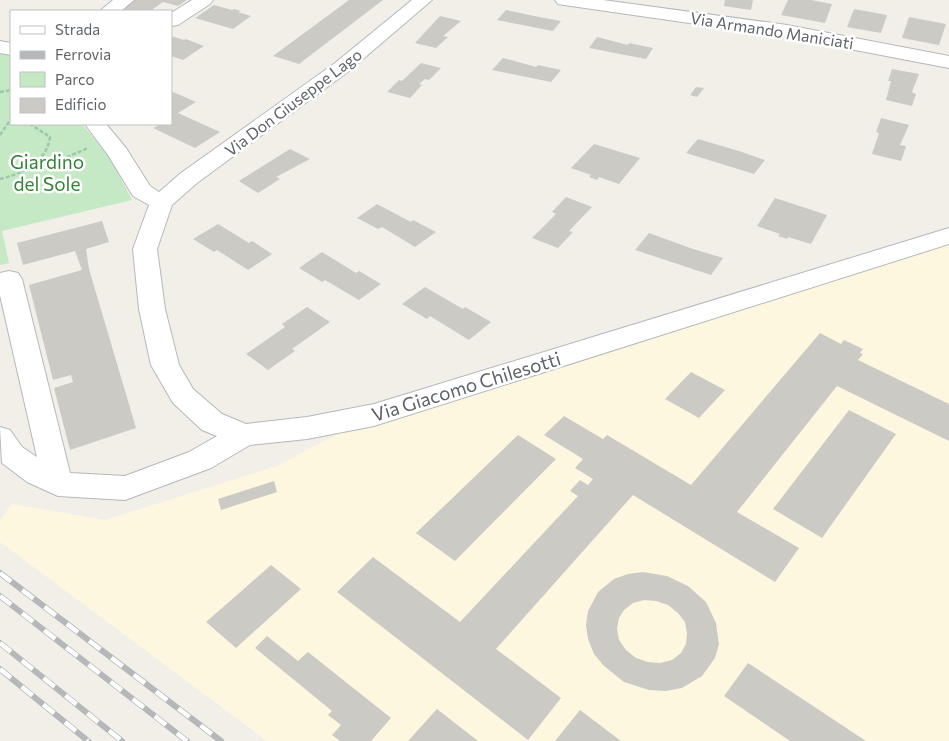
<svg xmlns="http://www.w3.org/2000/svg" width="949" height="741" viewBox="0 0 949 741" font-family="Commissioner,sans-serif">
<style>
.commercial{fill:#fef7e0}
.green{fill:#c5e8c5}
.building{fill:#cccac5;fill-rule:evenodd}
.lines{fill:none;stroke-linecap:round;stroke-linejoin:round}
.minor-casing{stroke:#b5b8bc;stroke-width:2}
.path{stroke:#9cc7a9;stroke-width:2.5;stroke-dasharray:4 2;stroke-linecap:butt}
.minor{fill:#fff;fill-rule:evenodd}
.rail-casing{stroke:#b6b7b8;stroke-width:6}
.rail{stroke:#fff;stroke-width:4.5;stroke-dasharray:14;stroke-linecap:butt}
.labels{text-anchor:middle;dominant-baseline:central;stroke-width:5;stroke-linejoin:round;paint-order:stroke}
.far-street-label{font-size:16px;fill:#5f6368;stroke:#fff}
.park-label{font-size:19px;fill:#348238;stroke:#fff}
.street-label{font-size:19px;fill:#5f6368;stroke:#fff}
</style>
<rect width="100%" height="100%" fill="#f1efe8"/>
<path class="commercial" d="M 949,237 L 949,741 L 267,741 L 0,542 L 0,520 L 12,504 L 105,520 L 277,466 L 366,419 Z"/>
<path class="green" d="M 0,51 L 11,54 L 11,124 L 82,124 L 109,156 L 132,200 L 2,231 L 9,263 L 0,265 Z"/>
<path class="building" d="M 129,0 L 187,0 L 178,6 L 163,2 L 150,11 L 129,11 L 117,7 Z
M 349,0 L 383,0 L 299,64 L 273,56 Z
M 725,0 L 753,0 L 751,10 L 724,6 Z
M 788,0 L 811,0 L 832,4 L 825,23 L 781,15 Z
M 214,5 L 232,10 L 234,9 L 241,11 L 238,12 L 251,16 L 233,29 L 195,18 Z
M 854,9 L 887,15 L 881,33 L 847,27 Z
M 506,10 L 539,17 L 561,21 L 553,31 L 497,20 Z
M 440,16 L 461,21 L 443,36 L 448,37 L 436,48 L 415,43 Z
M 909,17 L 946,24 L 939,45 L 902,38 Z
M 171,36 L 184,40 L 186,39 L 204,46 L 183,60 L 171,56 Z
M 597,37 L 628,45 L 629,43 L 653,48 L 646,59 L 589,48 Z
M 503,58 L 536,67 L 538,65 L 561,70 L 551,82 L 492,70 Z
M 421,63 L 441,68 L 429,80 L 425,79 L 419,84 L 422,85 L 410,98 L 387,92 L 399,80 L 402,81 Z
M 892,69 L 919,74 L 912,92 L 916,94 L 912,106 L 886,100 L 891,81 L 888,81 Z
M 696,87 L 704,88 L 697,97 L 690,95 Z
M 171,91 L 196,102 L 178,113 L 220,132 L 195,148 L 153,128 L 161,124 L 171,124 Z
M 881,118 L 909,125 L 900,145 L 906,146 L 901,161 L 872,154 L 879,133 L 876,132 Z
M 698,139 L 739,151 L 765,160 L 754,174 L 686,153 Z
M 594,144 L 640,158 L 619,184 L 599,177 L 597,180 L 589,177 L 591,175 L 571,168 Z
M 290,149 L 310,159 L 276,177 L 280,179 L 258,193 L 239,181 Z
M 566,197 L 592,207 L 569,231 L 573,232 L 558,248 L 532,238 L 556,214 L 552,212 Z
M 775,198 L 827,215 L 811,244 L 788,237 L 787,239 L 778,236 L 780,234 L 757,226 Z
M 377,204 L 411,222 L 413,220 L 436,232 L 415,247 L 382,227 L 378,229 L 357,218 Z
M 102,221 L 109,242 L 86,249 L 89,269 L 136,428 L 70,450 L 54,388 L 73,382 L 71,375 L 53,380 L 29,285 L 82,270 L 75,251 L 23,265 L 17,243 Z
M 218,224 L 249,243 L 252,241 L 272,254 L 248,270 L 217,250 L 214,252 L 193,239 Z
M 649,233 L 693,249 L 723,258 L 711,275 L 635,250 Z
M 322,252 L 356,273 L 359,271 L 381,284 L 359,300 L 325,280 L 322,282 L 299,268 Z
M 425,287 L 463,309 L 465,307 L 491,322 L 469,340 L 430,316 L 427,319 L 402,304 Z
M 307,307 L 330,322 L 292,349 L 295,351 L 268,370 L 246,354 L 285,327 L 282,324 Z
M 820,333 L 841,344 L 844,340 L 863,349 L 860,353 L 863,354 L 858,360 L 949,404 L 949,441 L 837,386 L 737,512 L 799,548 L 775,582 L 633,495 L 496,649 L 561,698 L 528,740 L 337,592 L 373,557 L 460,622 L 578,496 L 570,491 L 580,480 L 588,485 L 593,479 L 575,468 L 583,459 L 544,435 L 564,416 L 603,439 L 607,435 L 691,485 Z
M 691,372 L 725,390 L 699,418 L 665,399 Z
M 849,410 L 896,434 L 822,538 L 773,509 Z
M 518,435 L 556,459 L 455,561 L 416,533 Z
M 274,481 L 277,492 L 221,510 L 218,499 Z
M 271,565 L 301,589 L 236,648 L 206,622 Z
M 643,572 L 667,576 L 688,586 L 706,602 L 716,623 L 719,644 L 715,658 L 702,676 L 682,688 L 666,691 L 649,690 L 624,682 L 604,666 L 594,654 L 588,639 L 586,625 L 588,611 L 598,592 L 614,579 L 628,574 ZM 644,600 L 656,601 L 668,605 L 678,613 L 685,622 L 687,633 L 686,644 L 681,653 L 672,660 L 660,663 L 648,662 L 636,658 L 626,650 L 619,640 L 617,629 L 619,618 L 624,610 L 633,603 Z
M 267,636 L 298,661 L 308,652 L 391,718 L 371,741 L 340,741 L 332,735 L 341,725 L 328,715 L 332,711 L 255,648 Z
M 748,663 L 866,741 L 790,741 L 724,696 Z
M 437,709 L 478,741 L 408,741 Z
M 580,710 L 621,741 L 555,741 Z"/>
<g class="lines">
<g class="minor-casing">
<path id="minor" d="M 113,0 L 134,0 L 121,11 L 100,11 Z
M 192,0 L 213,0 L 210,4 L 178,25 L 171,26 L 171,13 Z
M 412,0 L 432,0 L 349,71 L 197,183 L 172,205 L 157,249 L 165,309 L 179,365 L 193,389 L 222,414 L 246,424 L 307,417 L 374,404 L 949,228 L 949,244 L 374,426 L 307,439 L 250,445 L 211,468 L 125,500 L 58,496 L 27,482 L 2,463 L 0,427 L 10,430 L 22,447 L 37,457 L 0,295 L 0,273 L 9,271 L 18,273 L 22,279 L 70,473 L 125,476 L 189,452 L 217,436 L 202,430 L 173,403 L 151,365 L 139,309 L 133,249 L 149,205 L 133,196 L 108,155 L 85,124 L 106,124 L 126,148 L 150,186 L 159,192 L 181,173 L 335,63 Z
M 555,0 L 603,0 L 787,25 L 949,56 L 949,68 L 787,37 L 564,5 L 558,4 Z
M 0,41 L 11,43 L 11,55 L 0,53 Z"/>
</g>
<path class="path" d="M 0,92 L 11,90
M 0,135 L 11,119
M 32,165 L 53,163 L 88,148
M 0,179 C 22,174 47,162 50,137 L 30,124"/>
<use href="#minor" class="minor"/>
<g class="rail-casing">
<path id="rail" d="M 0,573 L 221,741
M 0,596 L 187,741
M 0,643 L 122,741
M 0,669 L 88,741"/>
</g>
<use href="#rail" class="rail"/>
</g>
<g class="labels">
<g class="far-street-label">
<text transform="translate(772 30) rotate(9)">Via Armando Maniciati</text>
<text transform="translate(293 102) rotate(-37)">Via Don Giuseppe Lago</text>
</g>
<g class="park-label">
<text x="47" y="161">Giardino<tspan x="47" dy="22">del Sole</tspan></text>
</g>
<g class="street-label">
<text transform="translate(466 386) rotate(-17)">Via Giacomo Chilesotti</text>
</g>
</g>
<rect x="10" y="10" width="162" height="115" fill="#ffffff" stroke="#bfc1c3"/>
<rect x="20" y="26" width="25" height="8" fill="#ffffff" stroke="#bfc1c3"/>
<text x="55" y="35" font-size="15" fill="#5f6368">Strada</text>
<rect x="20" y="51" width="25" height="8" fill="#b6b7b8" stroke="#bfc1c3"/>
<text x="55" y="60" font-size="15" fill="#5f6368">Ferrovia</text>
<rect x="20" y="72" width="25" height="15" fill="#c5e8c5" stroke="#bfc1c3"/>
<text x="55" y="85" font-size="15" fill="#5f6368">Parco</text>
<rect x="20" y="98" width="25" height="15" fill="#cccac5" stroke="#bfc1c3"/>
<text x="55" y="110" font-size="15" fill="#5f6368">Edificio</text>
</svg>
